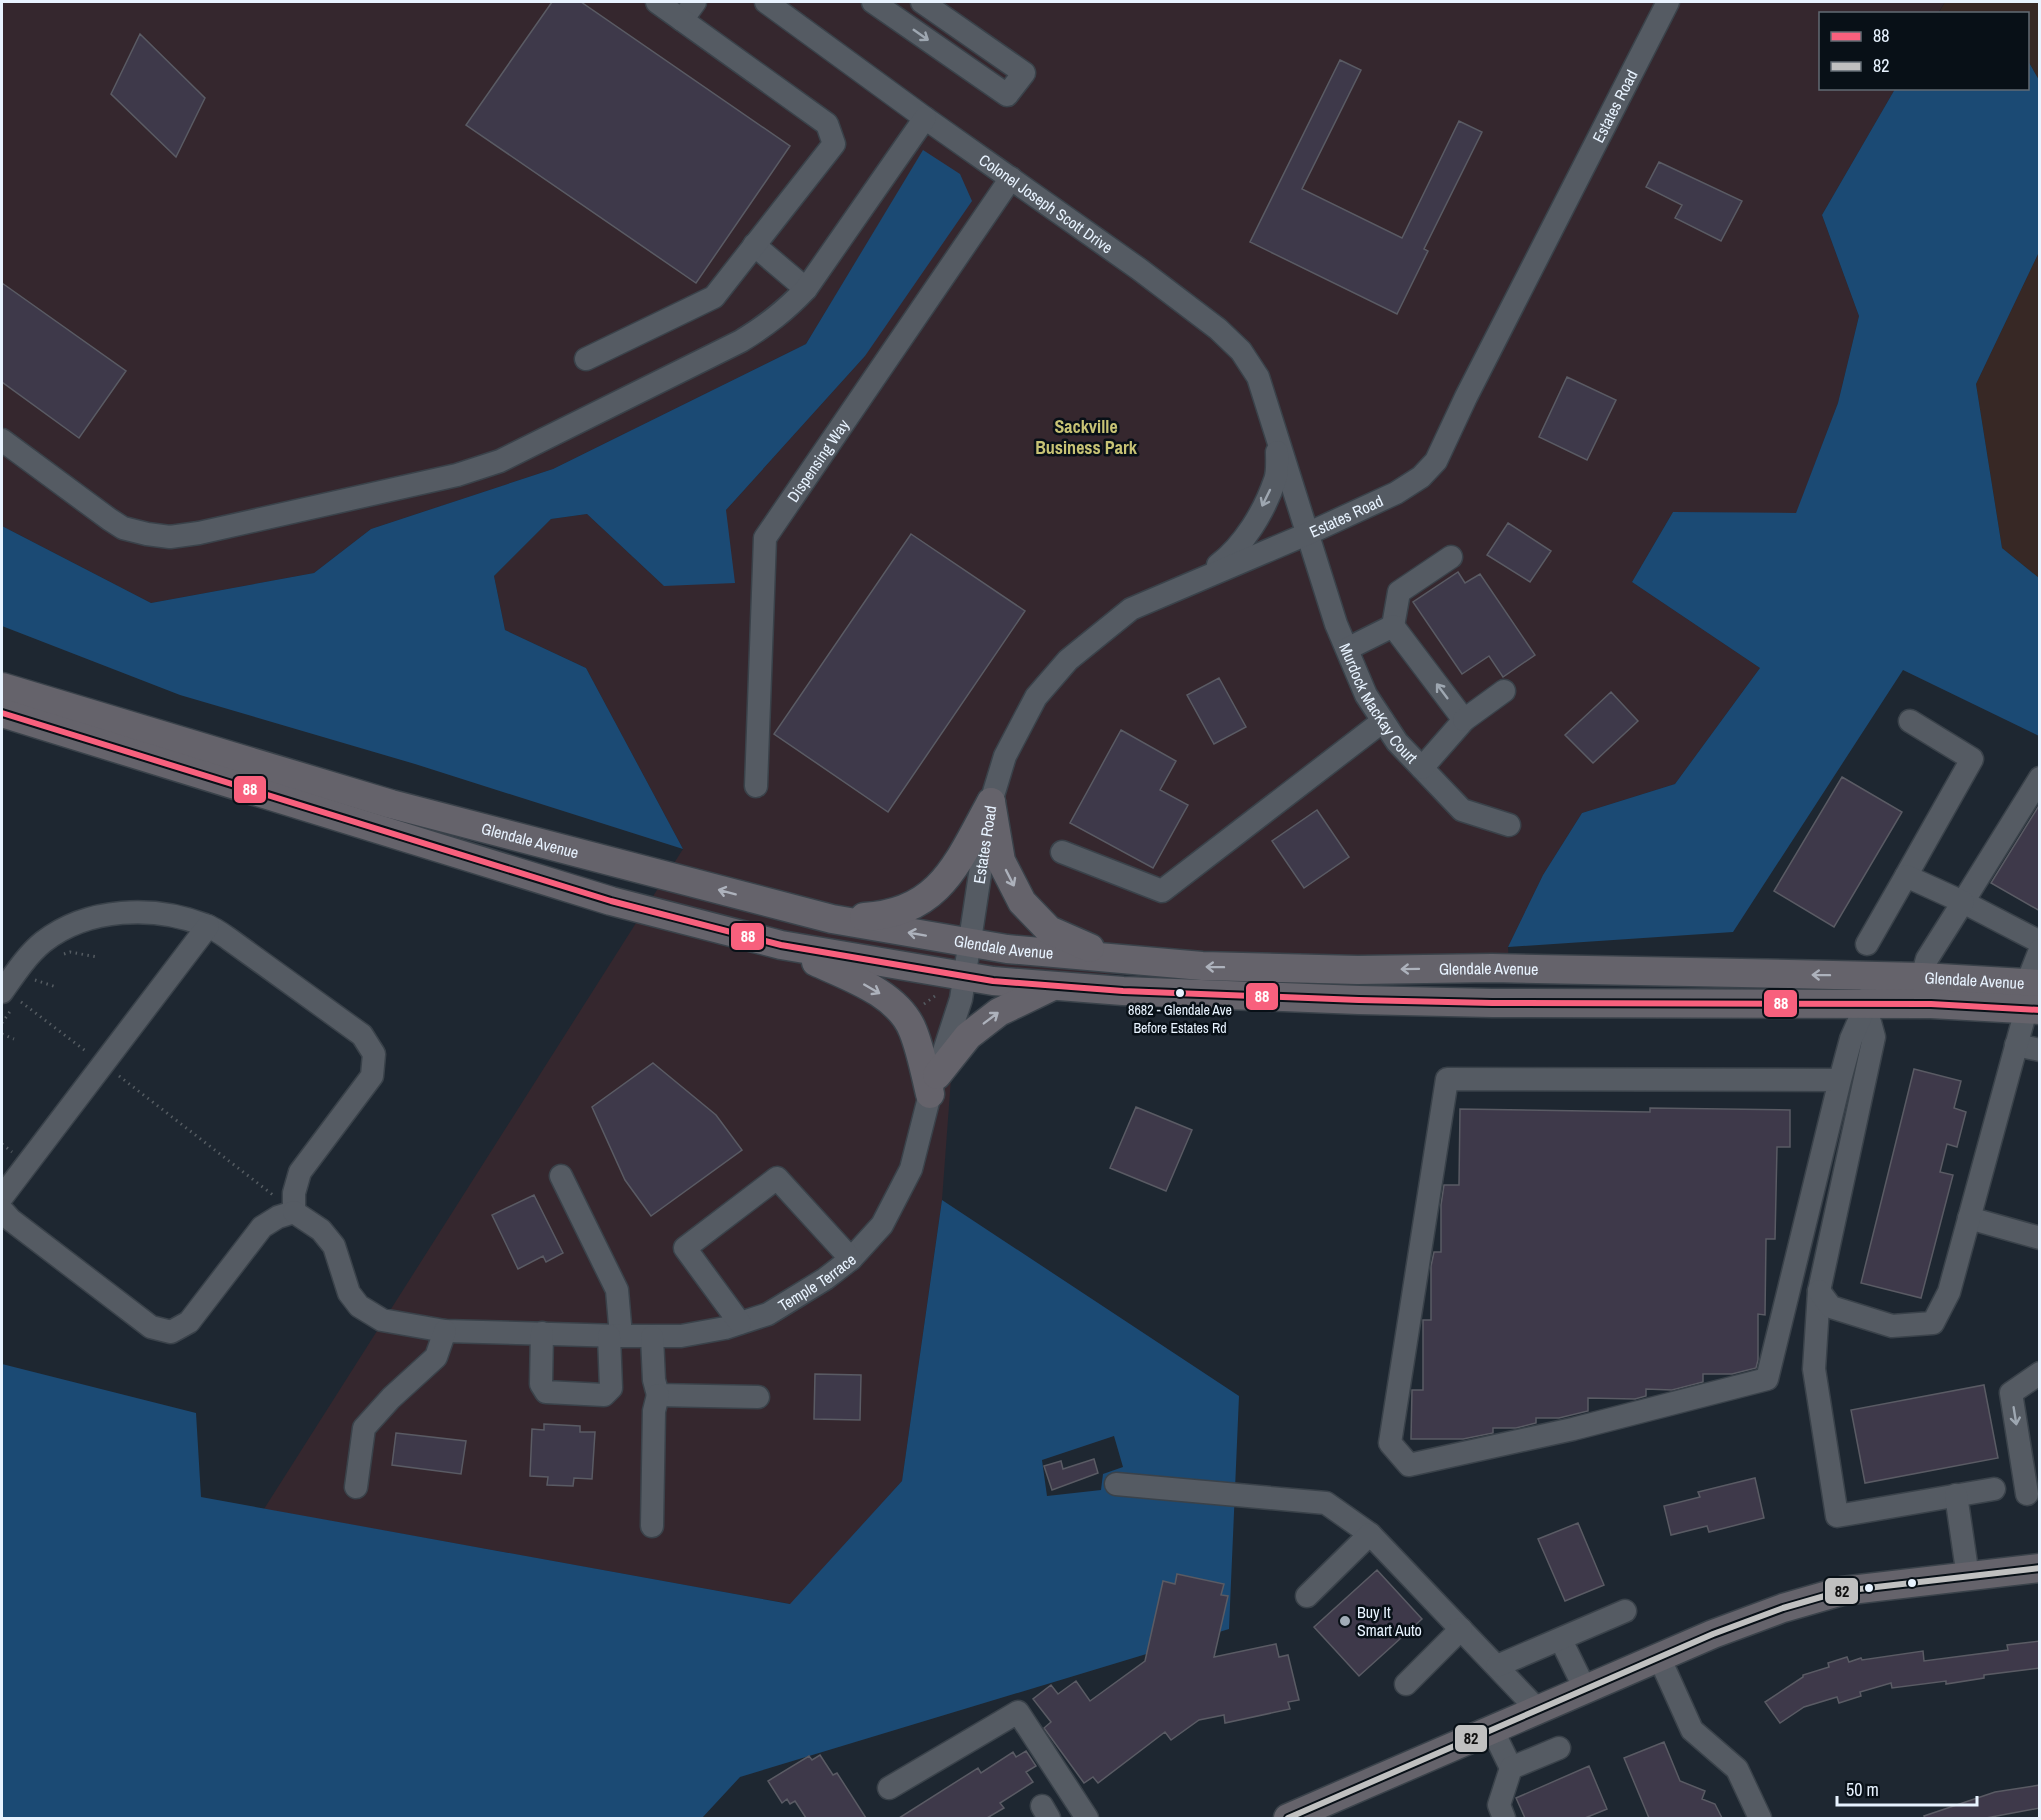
<svg xmlns="http://www.w3.org/2000/svg" width="2041" height="1820" viewBox="0 0 2041 1820" font-family="'Archivo Narrow',sans-serif">
<style>
.industrial{fill:#35272e}
.medical{fill:#372825}
.green{fill:#1b4a74;fill-rule:evenodd}
.building{fill:#3e394a;stroke:#5a5b64;stroke-width:1.5}
.lines{fill:none;stroke-linecap:round;stroke-linejoin:round}
.minor-casing{stroke:#3a424a;stroke-width:25}
.major-casing{stroke:#3a424a;stroke-width:31}
.path{stroke:#555c62;stroke-width:3;stroke-dasharray:1.5 4.5;stroke-linecap:butt}
.minor{stroke:#555b63;stroke-width:22}
.major{stroke:#65636b;stroke-width:28}
.bus-1-casing{stroke:#081017;stroke-width:10}
.bus-2-casing{stroke:#081017;stroke-width:10}
.bus-1{stroke:#f8607d;stroke-width:6}
.bus-2{stroke:#c0c0c0;stroke-width:6}
.oneway{stroke:#9ea7b1}
.oneway2{stroke:#adb2bc}
.bus-dot{fill:#e8f3ff;stroke:#081017;stroke-width:2}
.poi-dot{fill:#a1acb7;stroke:#081017;stroke-width:2}
.labels{text-anchor:middle;dominant-baseline:central;stroke-width:5;stroke-linejoin:round;paint-order:stroke}
.bus-label{font-size:14px;fill:#e8f3ff;stroke:#081017}
.street-label{font-size:16px;fill:#e8f3ff;stroke:#081017}
.poi-label{font-size:16px;fill:#e8f3ff;stroke:#081017;text-anchor:start}
.neighbourhood-label{font-size:18px;font-weight:bold;fill:#c8c375;stroke:#081017}
.line-badge{stroke:#081017;stroke-width:2}
.badge-label{font-size:16px;text-anchor:middle;font-weight:bold;fill:#fff}
.pale-badge-label{font-size:16px;text-anchor:middle;font-weight:bold;fill:#111}
</style>
<rect width="100%" height="100%" fill="#1e2731"/>
<path class="industrial" d="M 2,2 L 1945,2 L 1938,13 L 1820,14 L 1820,88 L 1895,89 L 1822,215 L 1859,316 L 1838,403 L 1796,514 L 1673,512 L 1632,582 L 1760,668 L 1675,784 L 1582,813 L 1543,875 L 1508,947 L 1510,982 L 959,971 L 942,1200 L 902,1481 L 791,1604 L 264,1509 L 683,849 L 586,668 L 505,630 L 494,576 L 551,519 L 587,514 L 664,586 L 726,510 L 865,356 L 923,151 L 806,344 L 553,469 L 371,529 L 314,573 L 151,603 L 2,526 Z"/>
<path class="medical" d="M 1945,2 L 2039,2 L 2039,80 L 2028,61 L 2028,14 L 1938,14 Z
M 2039,252 L 2039,578 L 2002,548 L 1976,384 Z"/>
<path class="green" d="M 2028,61 L 2039,80 L 2039,252 L 1976,384 L 2002,548 L 2039,578 L 2039,736 L 1903,670 L 1733,932 L 1508,947 L 1543,875 L 1582,813 L 1675,784 L 1760,668 L 1632,582 L 1673,512 L 1796,513 L 1838,403 L 1859,316 L 1822,215 L 1895,89 L 2028,88 Z
M 923,150 L 960,174 L 972,201 L 865,356 L 726,510 L 735,583 L 664,586 L 587,514 L 551,519 L 494,576 L 505,630 L 586,668 L 683,849 L 415,764 L 180,695 L 2,626 L 2,526 L 151,603 L 314,573 L 371,529 L 553,469 L 806,344 Z
M 942,1200 L 1239,1396 L 1229,1629 L 740,1777 L 702,1818 L 2,1818 L 2,1364 L 196,1413 L 201,1497 L 790,1604 L 902,1481 ZM 1114,1436 L 1123,1467 L 1103,1474 L 1101,1490 L 1047,1496 L 1042,1460 Z"/>
<path class="building" d="M 552,2 L 581,2 L 790,146 L 696,283 L 466,125 Z
M 140,34 L 205,98 L 176,157 L 111,94 Z
M 1340,60 L 1361,70 L 1302,189 L 1402,238 L 1459,121 L 1482,132 L 1424,249 L 1428,251 L 1397,314 L 1250,242 Z
M 1659,162 L 1742,201 L 1721,241 L 1675,218 L 1682,205 L 1646,187 Z
M 2,283 L 126,371 L 79,438 L 2,382 Z
M 1567,377 L 1616,400 L 1587,460 L 1539,437 Z
M 1508,523 L 1551,551 L 1530,582 L 1487,555 Z
M 911,534 L 1025,611 L 888,812 L 774,734 Z
M 1458,572 L 1465,583 L 1480,574 L 1535,655 L 1503,677 L 1489,656 L 1462,674 L 1413,602 Z
M 1219,678 L 1246,727 L 1214,744 L 1187,695 Z
M 1611,692 L 1638,721 L 1593,763 L 1565,735 Z
M 1121,730 L 1176,761 L 1160,790 L 1188,805 L 1153,868 L 1070,823 Z
M 1842,777 L 1902,812 L 1834,927 L 1774,891 Z
M 2040,804 L 2040,911 L 1991,883 Z
M 1317,810 L 1349,857 L 1304,888 L 1272,841 Z
M 653,1063 L 716,1115 L 742,1150 L 651,1216 L 625,1180 L 592,1107 Z
M 1914,1069 L 1961,1081 L 1954,1108 L 1966,1112 L 1957,1147 L 1947,1144 L 1940,1172 L 1953,1175 L 1921,1298 L 1861,1283 Z
M 1136,1107 L 1192,1130 L 1166,1191 L 1110,1168 Z
M 1650,1108 L 1790,1110 L 1790,1147 L 1777,1147 L 1775,1239 L 1766,1239 L 1765,1315 L 1758,1314 L 1758,1360 L 1756,1368 L 1732,1374 L 1703,1374 L 1703,1382 L 1672,1390 L 1646,1389 L 1646,1396 L 1635,1399 L 1588,1398 L 1588,1411 L 1559,1418 L 1536,1418 L 1536,1423 L 1516,1428 L 1493,1428 L 1493,1433 L 1463,1439 L 1411,1439 L 1412,1390 L 1423,1390 L 1423,1320 L 1431,1320 L 1431,1266 L 1434,1252 L 1441,1252 L 1441,1205 L 1444,1185 L 1459,1185 L 1460,1109 L 1650,1112 Z
M 534,1195 L 563,1253 L 546,1262 L 543,1256 L 518,1269 L 492,1215 Z
M 815,1374 L 861,1375 L 860,1420 L 814,1419 Z
M 1984,1385 L 1998,1458 L 1865,1483 L 1851,1410 Z
M 544,1424 L 580,1426 L 580,1432 L 595,1432 L 592,1479 L 574,1478 L 573,1486 L 547,1485 L 548,1477 L 530,1476 L 532,1429 L 544,1430 Z
M 396,1433 L 466,1441 L 461,1474 L 392,1465 Z
M 1094,1459 L 1098,1473 L 1052,1490 L 1044,1466 L 1061,1461 L 1063,1469 Z
M 1755,1478 L 1764,1518 L 1709,1532 L 1707,1526 L 1671,1535 L 1664,1506 L 1700,1497 L 1698,1492 Z
M 1578,1523 L 1604,1585 L 1565,1601 L 1538,1539 Z
M 1377,1570 L 1422,1619 L 1359,1676 L 1314,1627 Z
M 1177,1574 L 1224,1584 L 1221,1595 L 1228,1596 L 1214,1657 L 1276,1644 L 1279,1657 L 1288,1655 L 1299,1700 L 1288,1702 L 1290,1709 L 1225,1723 L 1224,1715 L 1199,1720 L 1171,1740 L 1165,1732 L 1098,1783 L 1093,1777 L 1084,1783 L 1044,1728 L 1051,1722 L 1033,1699 L 1051,1685 L 1058,1694 L 1076,1681 L 1090,1701 L 1145,1661 L 1163,1581 L 1175,1584 Z
M 2040,1641 L 2040,1668 L 1984,1675 L 1984,1678 L 1946,1684 L 1946,1681 L 1892,1688 L 1891,1683 L 1860,1692 L 1861,1696 L 1839,1703 L 1837,1697 L 1804,1707 L 1780,1723 L 1765,1702 L 1803,1677 L 1803,1675 L 1829,1667 L 1828,1663 L 1847,1657 L 1849,1662 L 1861,1658 L 1862,1660 L 1923,1651 L 1924,1661 L 2008,1650 L 2007,1645 Z
M 1664,1742 L 1680,1781 L 1705,1791 L 1702,1799 L 1715,1804 L 1722,1818 L 1649,1818 L 1624,1758 Z
M 1026,1751 L 1036,1766 L 1026,1772 L 1033,1782 L 1000,1803 L 1004,1808 L 987,1818 L 899,1818 L 978,1768 L 981,1773 L 1013,1752 L 1016,1757 Z
M 820,1755 L 833,1775 L 837,1773 L 866,1818 L 806,1818 L 795,1801 L 790,1804 L 787,1799 L 782,1803 L 768,1781 L 809,1756 L 812,1760 Z
M 1589,1766 L 1607,1809 L 1585,1818 L 1525,1818 L 1516,1798 Z
M 2040,1785 L 2040,1808 L 1986,1818 L 1925,1818 L 1924,1816 L 1995,1792 Z"/>
<g class="lines">
<g class="minor-casing">
<g id="minor">
<path id="s1" d="M 766,2 L 925,118 L 1139,269 L 1218,329 L 1241,351 L 1258,377 L 1336,624 L 1366,695 L 1397,742 L 1462,810 L 1509,825"/>
<path d="M 873,2 L 1007,95 L 1024,73 L 922,2"/>
<path d="M 682,20 L 695,2"/>
<path d="M 754,245 L 806,289"/>
<path d="M 586,359 L 714,297 L 834,144 L 827,124 L 657,2"/>
<path d="M 2,440 L 109,519 L 123,528 L 147,534 L 170,537 L 199,533 L 457,475 L 500,461 L 741,341 C 767,325 785,311 806,289 L 925,118"/>
<path d="M 1218,565 C 1244,545 1264,512 1275,480 C 1278,472 1277,461 1277,452"/>
<path d="M 1393,626 L 1399,592 L 1451,557"/>
<path d="M 1347,649 L 1393,626 L 1464,720 L 1422,768"/>
<path d="M 1464,720 L 1504,691"/>
<path d="M 2040,778 L 1963,902 L 2040,942"/>
<path id="s2" d="M 756,786 L 765,538 L 1011,178"/>
<path d="M 1062,852 L 1162,891 L 1383,721"/>
<path d="M 1906,876 L 1972,759 L 1910,721"/>
<path d="M 1867,944 L 1906,876 L 1963,902 L 1927,959 L 1922,977"/>
<path d="M 2027,983 L 2040,950"/>
<path d="M 2,992 C 14,975 27,955 43,942 C 88,907 154,905 205,925 C 214,928 222,934 229,939 L 362,1035 L 374,1054 L 372,1076 L 300,1172 L 294,1193 L 294,1212"/>
<path d="M 1865,1004 L 1874,1037 L 1819,1291 L 1814,1369 L 1837,1516 L 1994,1489"/>
<path d="M 2016,1045 L 2040,1050"/>
<path d="M 1840,1080 L 1447,1079 L 1390,1443 L 1409,1465 L 1573,1429 L 1767,1379 L 1840,1080 L 1851,1039 L 1872,991"/>
<path d="M 561,1176 L 617,1290 L 621,1336"/>
<path d="M 2,1197 L 208,926"/>
<path d="M 2,1210 L 11,1220 L 151,1327 L 171,1332 L 189,1322 L 262,1227 L 278,1217 L 294,1212"/>
<path id="s3" d="M 294,1212 L 321,1230 L 334,1246 L 349,1293 L 359,1306 L 382,1320 L 445,1331 L 621,1336 L 681,1336 L 725,1328 L 768,1314 L 825,1279 L 851,1259 L 882,1225 L 911,1169 L 930,1094 L 961,999 L 991,802 L 1005,756 L 1036,697 L 1068,660 L 1131,609 L 1307,534 L 1396,493 L 1421,477 L 1436,461 L 1466,397 L 1668,2"/>
<path d="M 1969,1218 L 2040,1238"/>
<path d="M 1819,1291 L 1831,1307 L 1892,1326 L 1933,1323 L 1949,1292 L 2026,1010"/>
<path d="M 740,1323 L 685,1248 L 777,1178 L 851,1259"/>
<path d="M 542,1333 L 541,1384 L 546,1392 L 604,1395 L 611,1388 L 609,1336"/>
<path d="M 652,1337 L 654,1380 L 658,1395 L 758,1397"/>
<path d="M 1116,1484 L 1326,1503 L 1370,1534"/>
<path d="M 356,1487 L 364,1428 L 391,1398 L 436,1357 L 445,1331"/>
<path d="M 2027,1494 L 2011,1393 L 2040,1373"/>
<path d="M 1956,1495 L 1968,1577"/>
<path d="M 652,1526 L 654,1411 L 658,1395"/>
<path d="M 1307,1596 L 1370,1534 L 1537,1709"/>
<path d="M 1561,1640 L 1585,1689"/>
<path d="M 1659,1657 L 1692,1730 L 1737,1769 L 1760,1818"/>
<path d="M 1497,1666 L 1625,1611"/>
<path d="M 1406,1684 L 1461,1629"/>
<path d="M 1493,1731 L 1511,1768"/>
<path d="M 889,1788 L 1018,1712 L 1087,1818"/>
<path d="M 1042,1806 L 1049,1818"/>
<path d="M 1504,1818 L 1499,1805 L 1511,1768 L 1559,1748"/>
</g>
</g>
<g class="major-casing">
<g id="major">
<path id="s4" d="M 2,687 L 391,804 L 832,919 L 1007,949 L 1202,966 L 1358,970 L 1492,968 L 1741,973 L 1922,977 L 2040,984"/>
<path d="M 2,713 L 611,901 L 781,945 L 993,981 L 1123,991 L 1359,1000 L 1492,1003 L 1931,1004 L 2040,1010"/>
<path d="M 991,802 L 1001,861 L 1022,902 L 1049,930 L 1090,948"/>
<path d="M 864,917 C 941,913 958,861 991,802"/>
<path d="M 816,962 C 849,977 899,994 913,1031 C 921,1051 925,1073 930,1094"/>
<path d="M 937,1075 L 968,1036 L 999,1012 L 1051,987"/>
<path d="M 1288,1818 L 1713,1634 L 1783,1608 L 1842,1591 L 2040,1568"/>
</g>
</g>
<path class="path" d="M 64,954 L 70,952 L 97,957
M 35,980 L 56,987
M 21,1002 L 87,1052
M 924,1004 L 935,996
M 2,1023 L 11,1010
M 2,1034 L 14,1039
M 119,1076 L 273,1195
M 2,1144 L 12,1152"/>
<use href="#minor" class="minor"/>
<use href="#major" class="major"/>
<g class="bus-1-casing">
<path id="bus-1" d="M 2,713 L 611,901 L 781,945 L 993,981 L 1123,991 L 1359,1000 L 1492,1003 L 1931,1004 L 2040,1010"/>
</g>
<g class="bus-2-casing">
<path id="bus-2" d="M 1288,1818 L 1713,1634 L 1783,1608 L 1842,1591 L 2040,1568"/>
</g>
<use href="#bus-1" class="bus-1"/>
<use href="#bus-2" class="bus-2"/>
</g>
<defs><path id="oneway-shaft" d="M-6 0H5M1.5-3L5.5 0L1.5 3" fill="none" stroke-width="1.6" stroke-linecap="round" stroke-linejoin="round" transform="scale(1.5)"/></defs>
<g class="oneway">
<use href="#oneway-shaft" transform="translate(921 35) rotate(35)"/>
<use href="#oneway-shaft" transform="translate(1266 498) rotate(116)"/>
<use href="#oneway-shaft" transform="translate(1442 691) rotate(-127)"/>
<use href="#oneway-shaft" transform="translate(2015 1416) rotate(81)"/>
</g>
<g class="oneway2">
<use href="#oneway-shaft" transform="translate(1010 878) rotate(63)"/>
<use href="#oneway-shaft" transform="translate(727 892) rotate(-165)"/>
<use href="#oneway-shaft" transform="translate(917 934) rotate(-170)"/>
<use href="#oneway-shaft" transform="translate(1215 967) rotate(-179)"/>
<use href="#oneway-shaft" transform="translate(1410 969) rotate(179)"/>
<use href="#oneway-shaft" transform="translate(1821 975) rotate(-179)"/>
<use href="#oneway-shaft" transform="translate(872 989) rotate(30)"/>
<use href="#oneway-shaft" transform="translate(991 1018) rotate(-37)"/>
</g>
<g class="bus-dot">
<circle cx="1180" cy="993" r="5"/>
<circle cx="1912" cy="1583" r="5"/>
<circle cx="1869" cy="1588" r="5"/>
</g>
<circle class="poi-dot" cx="1345" cy="1621" r="6"/>
<g class="labels">
<g class="bus-label">
<text x="1180" y="1010">8682 - Glendale Ave<tspan x="1180" dy="18">Before Estates Rd</tspan></text>
</g>
<g class="street-label">
<text stroke="none"><textPath href="#s3" startOffset="2104">Estates Road</textPath></text>
<text stroke="none"><textPath href="#s1" startOffset="345">Colonel Joseph Scott Drive</textPath></text>
<text stroke="none"><textPath href="#s2" startOffset="342">Dispensing Way</textPath></text>
<text stroke="none"><textPath href="#s3" startOffset="1600">Estates Road</textPath></text>
<text stroke="none"><textPath href="#s1" startOffset="970">Murdock MacKay Court</textPath></text>
<text stroke="none"><textPath href="#s4" startOffset="550">Glendale Avenue</textPath></text>
<text stroke="none"><textPath href="#s3" startOffset="1078">Estates Road</textPath></text>
<text stroke="none"><textPath href="#s4" startOffset="1036">Glendale Avenue</textPath></text>
<text stroke="none"><textPath href="#s4" startOffset="1522">Glendale Avenue</textPath></text>
<text stroke="none"><textPath href="#s4" startOffset="2008">Glendale Avenue</textPath></text>
<text stroke="none"><textPath href="#s3" startOffset="594">Temple Terrace</textPath></text>
</g>
<g class="poi-label">
<text x="1357" y="1612">Buy It<tspan x="1357" dy="18">Smart Auto</tspan></text>
</g>
<g class="neighbourhood-label">
<text x="1086" y="426">Sackville<tspan x="1086" dy="21">Business Park</tspan></text>
</g>
</g>
<g class="line-badge">
<rect x="233" y="775" width="34" height="29" rx="6" fill="#f8607d"/>
<rect x="730" y="922" width="35" height="29" rx="6" fill="#f8607d"/>
<rect x="1245" y="982" width="34" height="29" rx="6" fill="#f8607d"/>
<rect x="1763" y="989" width="35" height="29" rx="6" fill="#f8607d"/>
<rect x="1824" y="1577" width="35" height="28" rx="6" fill="#c0c0c0"/>
<rect x="1454" y="1724" width="34" height="29" rx="6" fill="#c0c0c0"/>
</g>
<g class="badge-label">
<text x="250" y="795">88</text>
<text x="748" y="942">88</text>
<text x="1262" y="1002">88</text>
<text x="1781" y="1009">88</text>
</g>
<g class="pale-badge-label">
<text x="1842" y="1597">82</text>
<text x="1471" y="1744">82</text>
</g>
<rect width="2041" height="1820" fill="none" stroke="#e8f3ff" stroke-width="6"/>
<rect x="1819" y="12" width="210" height="78" fill="#081017" stroke="#626b74" stroke-width="1.5"/>
<rect x="1831" y="32" width="30" height="9" fill="#f8607d" stroke="#626b74" stroke-width="1.5"/>
<text x="1873" y="42" font-size="18" fill="#e8f3ff">88</text>
<rect x="1831" y="62" width="30" height="9" fill="#c0c0c0" stroke="#626b74" stroke-width="1.5"/>
<text x="1873" y="72" font-size="18" fill="#e8f3ff">82</text>
<path d="M1837 1796v9h140v-9" fill="none" stroke="#e8f3ff" stroke-width="3"/>
<text x="1846" y="1796" font-size="18" fill="#e8f3ff" stroke="#081017" stroke-width="4.5" paint-order="stroke">50 m</text>
</svg>
